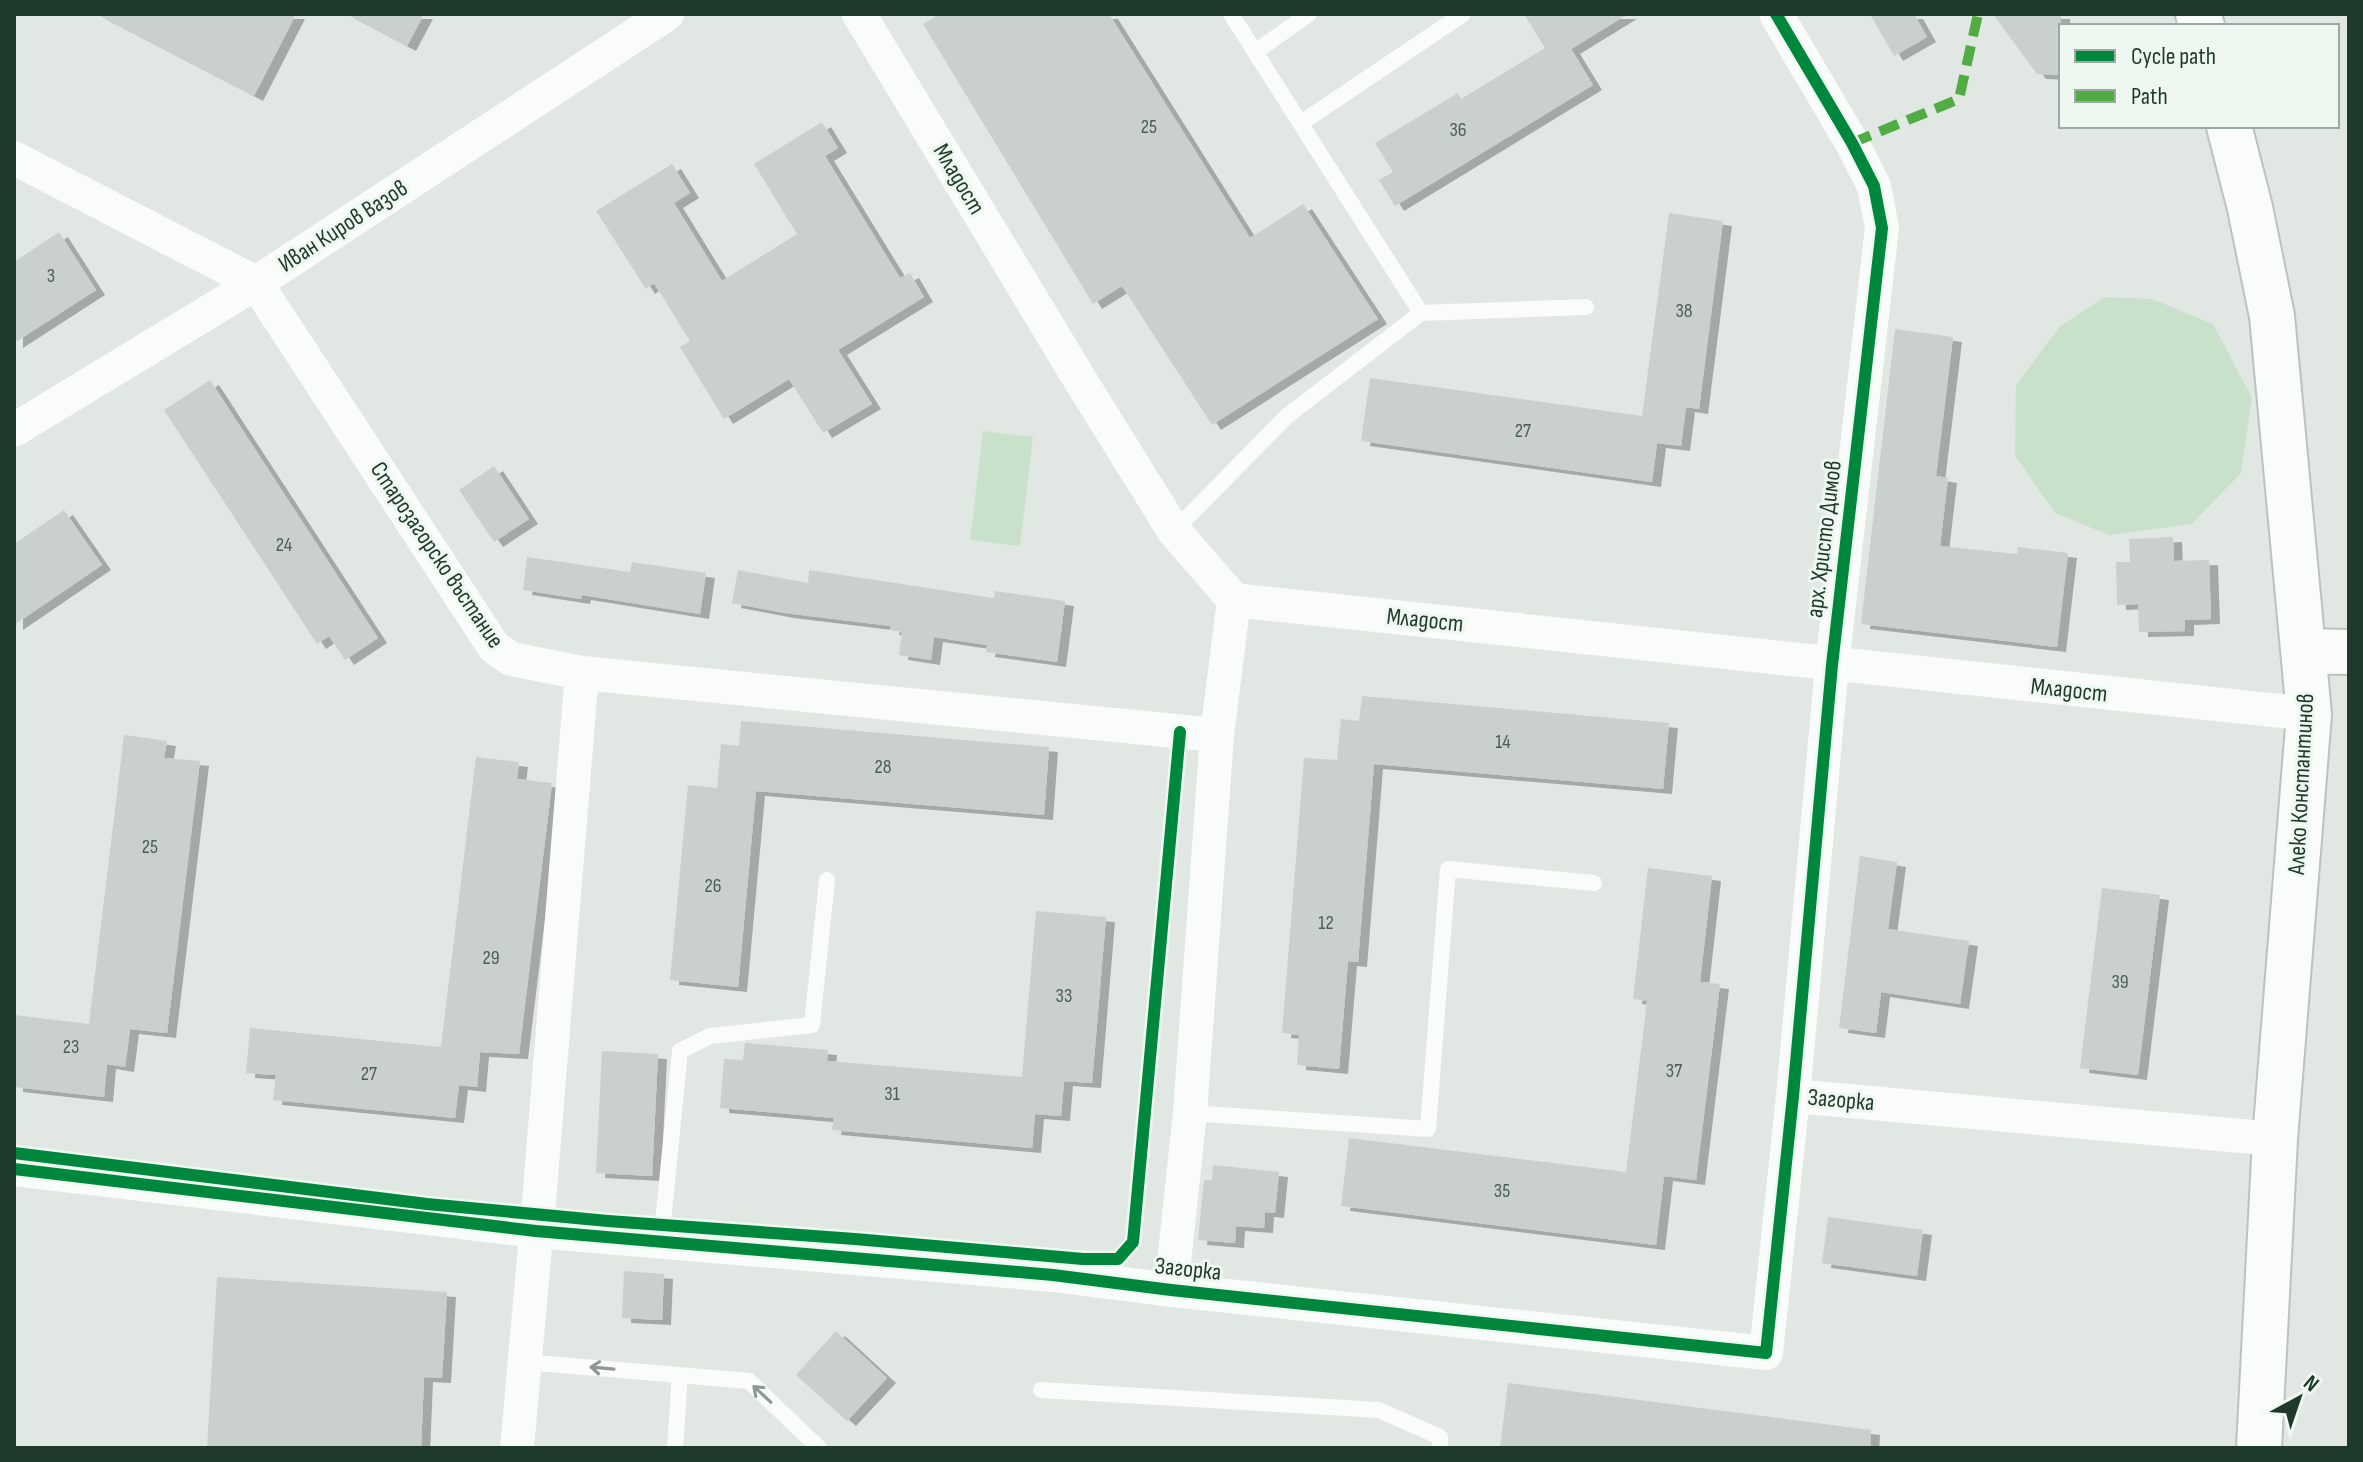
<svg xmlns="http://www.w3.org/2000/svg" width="2363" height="1462" viewBox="0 0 2363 1462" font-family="'Sofia Sans Condensed',sans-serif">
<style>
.green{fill:#c9e1ca}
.building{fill:#cad0cb;filter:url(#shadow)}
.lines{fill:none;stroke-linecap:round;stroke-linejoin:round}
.secondary-casing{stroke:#bac4bd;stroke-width:48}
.lane{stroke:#fafbfb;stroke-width:16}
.street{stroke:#fafbfb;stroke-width:34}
.secondary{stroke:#fafbfb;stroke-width:44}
.quiet{stroke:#52ac44;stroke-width:10;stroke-dasharray:20 10;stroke-linecap:butt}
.cycleway-casing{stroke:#eef7f0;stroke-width:17}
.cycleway{stroke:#00873e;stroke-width:12}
.oneway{stroke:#8c9a93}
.labels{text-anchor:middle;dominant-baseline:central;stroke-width:6;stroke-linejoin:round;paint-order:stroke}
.number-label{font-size:20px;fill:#4a6054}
.street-label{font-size:24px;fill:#1f3a2b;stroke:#eef7f0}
</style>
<defs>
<filter id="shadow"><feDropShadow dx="9" dy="5" stdDeviation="0" flood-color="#0004"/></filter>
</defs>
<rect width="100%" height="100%" fill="#e1e7e2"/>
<path class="green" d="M 2105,297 L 2152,299 L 2213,324 L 2252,398 L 2241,473 L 2192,524 L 2109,535 L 2055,513 L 2015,456 L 2016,385 L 2060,326 Z
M 983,431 L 1033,437 L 1020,546 L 970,540 Z"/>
<path class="building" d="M 96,14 L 296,14 L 254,96 Z
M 346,14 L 424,14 L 407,46 Z
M 940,14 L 1109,14 L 1250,238 L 1303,204 L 1378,319 L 1212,425 L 1122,286 L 1093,304 L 923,24 Z
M 1524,14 L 1628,14 L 1571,49 L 1593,85 L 1395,206 L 1379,180 L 1393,172 L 1375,143 L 1458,93 L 1461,99 L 1545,48 Z
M 1870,14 L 1914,14 L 1927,37 L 1894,56 Z
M 1993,14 L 2061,14 L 2061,75 L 2037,74 Z
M 822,122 L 838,148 L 825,156 L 900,278 L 910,273 L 924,297 L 838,350 L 872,404 L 823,433 L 789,379 L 724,419 L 680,347 L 690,341 L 654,283 L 646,289 L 596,211 L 672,164 L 690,193 L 674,203 L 722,281 L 797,234 L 754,164 Z
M 1669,213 L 1723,221 L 1699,409 L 1686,407 L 1681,446 L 1657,443 L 1652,482 L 1361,441 L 1370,378 L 1642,416 Z
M 59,232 L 96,290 L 14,343 L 14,262 Z
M 1895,329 L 1953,337 L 1936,476 L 1948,478 L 1940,546 L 2017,554 L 2018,547 L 2068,553 L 2057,647 L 1861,624 Z
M 210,380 L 378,638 L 345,660 L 329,636 L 317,644 L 164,410 Z
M 494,466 L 529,519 L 494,542 L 459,490 Z
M 64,510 L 102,565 L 14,625 L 14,544 Z
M 2173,537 L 2174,561 L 2209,560 L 2211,619 L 2185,620 L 2185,631 L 2139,632 L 2138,604 L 2117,605 L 2116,562 L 2130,562 L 2129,539 Z
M 527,557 L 630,572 L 632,562 L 706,573 L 700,614 L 582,595 L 581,599 L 523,590 Z
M 738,570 L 808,583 L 809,570 L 994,598 L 995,591 L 1065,601 L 1057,662 L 986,652 L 987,645 L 934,637 L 931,660 L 899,655 L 902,632 L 890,630 L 891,626 L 785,613 L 732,603 Z
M 1362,696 L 1669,723 L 1663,789 L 1374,764 L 1358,962 L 1348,961 L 1339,1069 L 1297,1065 L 1299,1035 L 1282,1033 L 1304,758 L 1337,760 L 1341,719 L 1359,721 Z
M 741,721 L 1049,747 L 1044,815 L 756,791 L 738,987 L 670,980 L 688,785 L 717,788 L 721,744 L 739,746 Z
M 124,735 L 167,741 L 164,758 L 200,761 L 167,1033 L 130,1029 L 125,1067 L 107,1064 L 104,1097 L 14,1087 L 14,1015 L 89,1024 Z
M 476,757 L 519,762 L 517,779 L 552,783 L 519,1054 L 480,1052 L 477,1087 L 459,1085 L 455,1118 L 273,1100 L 276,1075 L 246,1073 L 250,1028 L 441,1047 Z
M 1860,856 L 1897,862 L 1888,929 L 1969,941 L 1960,1004 L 1881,992 L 1876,1033 L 1839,1028 Z
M 1648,868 L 1712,876 L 1700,982 L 1720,984 L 1696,1180 L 1664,1176 L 1656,1245 L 1341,1206 L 1349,1138 L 1626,1172 L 1647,1001 L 1633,999 Z
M 2102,888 L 2160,895 L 2138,1075 L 2080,1068 Z
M 1036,911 L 1106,917 L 1092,1083 L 1064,1081 L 1061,1116 L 1035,1114 L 1032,1148 L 832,1130 L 834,1118 L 720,1108 L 724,1059 L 743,1060 L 745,1043 L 747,1043 L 828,1050 L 827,1061 L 1022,1077 Z
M 602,1051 L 658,1054 L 652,1176 L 596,1173 Z
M 1213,1165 L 1279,1172 L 1275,1213 L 1265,1212 L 1264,1228 L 1236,1226 L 1235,1243 L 1198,1240 L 1204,1180 L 1212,1180 Z
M 1828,1217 L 1923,1230 L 1917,1276 L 1822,1263 Z
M 624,1271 L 664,1274 L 662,1320 L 622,1318 Z
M 217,1277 L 447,1292 L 442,1378 L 424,1377 L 421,1448 L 207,1448 Z
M 836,1331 L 887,1378 L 847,1421 L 796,1375 Z
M 1508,1383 L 1871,1430 L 1870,1448 L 1500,1448 Z"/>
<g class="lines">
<g class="secondary-casing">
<path id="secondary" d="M 2198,14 L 2202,26
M 2229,126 L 2250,208 L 2272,316 L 2309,714 L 2275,1139 L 2259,1448
M 2304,651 L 2349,652"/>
</g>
<path class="lane" d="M 1255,52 L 1309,14
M 1301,123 L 1463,14
M 1421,313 L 1586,307
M 1174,531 L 1287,416 L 1421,313 L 1231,14
M 1190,1113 L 1428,1129 L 1448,869 L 1594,883
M 661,1242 L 680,1051 L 710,1036 L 812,1025 L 827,880
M 525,1362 L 749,1381 L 819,1448
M 1041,1390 L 1379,1410 L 1440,1437 L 1440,1448
M 675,1448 L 680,1375"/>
<path class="street" d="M 859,14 L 1082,383 L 1174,531 L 1234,600 L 2309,714
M 14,158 L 256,283 L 494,647 L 511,659 L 582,673 L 1217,735
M 14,430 L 256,283 L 667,14
M 1793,1096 L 2275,1139
M 14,1169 L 536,1231 L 1053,1275 L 1171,1290 L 1766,1353 L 1793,1096 L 1832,665 L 1882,228 L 1874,186 L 1852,143 L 1776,14
M 1171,1290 L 1190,1113 L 1217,735 L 1234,600
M 517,1448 L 538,1214 L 582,673"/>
<use href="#secondary" class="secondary"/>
<path class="quiet" d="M 1852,143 L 1959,99 L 1978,14"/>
<g class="cycleway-casing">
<path id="cycleway" d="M 14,1153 L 427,1204 L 608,1221 L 855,1239 L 1083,1259 L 1118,1259 L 1133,1242 L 1180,732
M 14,1169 L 536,1231 L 1053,1275 L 1171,1290 L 1766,1353 L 1793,1096 L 1832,665 L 1882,228 L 1874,186 L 1852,143 L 1776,14"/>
</g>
<use href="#cycleway" class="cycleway"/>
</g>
<defs><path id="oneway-shaft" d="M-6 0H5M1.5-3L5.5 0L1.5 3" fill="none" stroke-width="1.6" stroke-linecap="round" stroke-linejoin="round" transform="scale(2)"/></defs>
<g class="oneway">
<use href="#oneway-shaft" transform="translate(602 1368) rotate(-175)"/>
<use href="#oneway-shaft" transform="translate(762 1394) rotate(-137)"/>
</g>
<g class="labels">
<g class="number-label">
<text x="1149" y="127">25</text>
<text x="1458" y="130">36</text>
<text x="51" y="276">3</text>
<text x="1684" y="311">38</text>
<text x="1523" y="431">27</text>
<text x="284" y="545">24</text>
<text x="1503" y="742">14</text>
<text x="883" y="767">28</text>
<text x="150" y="847">25</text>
<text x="713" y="886">26</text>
<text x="1326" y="923">12</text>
<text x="491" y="958">29</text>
<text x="2120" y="982">39</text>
<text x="1064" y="996">33</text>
<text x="71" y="1047">23</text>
<text x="1674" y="1071">37</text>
<text x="369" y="1074">27</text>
<text x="892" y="1094">31</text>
<text x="1502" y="1191">35</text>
</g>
<g class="street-label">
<text transform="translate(959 179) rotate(59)">Младост</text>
<text transform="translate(343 226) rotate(-33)">Иван Киров Вазов</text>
<text transform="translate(1824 539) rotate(-83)">арх. Христо Димов</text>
<text transform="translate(437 555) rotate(56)">Старозагорско въстание</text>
<text transform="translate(1425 620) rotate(6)">Младост</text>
<text transform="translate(2069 690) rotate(6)">Младост</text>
<text transform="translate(2301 784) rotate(-87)">Алеко Константинов</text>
<text transform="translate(1841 1100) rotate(5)">Загорка</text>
<text transform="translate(1188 1269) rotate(6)">Загорка</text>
</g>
</g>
<rect width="2363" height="1462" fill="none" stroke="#1f3a2b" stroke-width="32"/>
<rect x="2059" y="24" width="280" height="104" fill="#eef7f0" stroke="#9baba1" stroke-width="2"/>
<rect x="2075" y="50" width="40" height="12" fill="#00873e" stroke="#9baba1" stroke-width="2"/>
<text x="2131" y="64" font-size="24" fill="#1f3a2b">Cycle path</text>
<rect x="2075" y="90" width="40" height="12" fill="#52ac44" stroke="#9baba1" stroke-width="2"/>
<text x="2131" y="104" font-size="24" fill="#1f3a2b">Path</text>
<g transform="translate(2299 1398) rotate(40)" stroke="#eef7f0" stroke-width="6" paint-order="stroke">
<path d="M0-6L14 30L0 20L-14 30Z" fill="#1f3a2b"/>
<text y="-12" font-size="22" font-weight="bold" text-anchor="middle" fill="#1f3a2b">N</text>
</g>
</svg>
